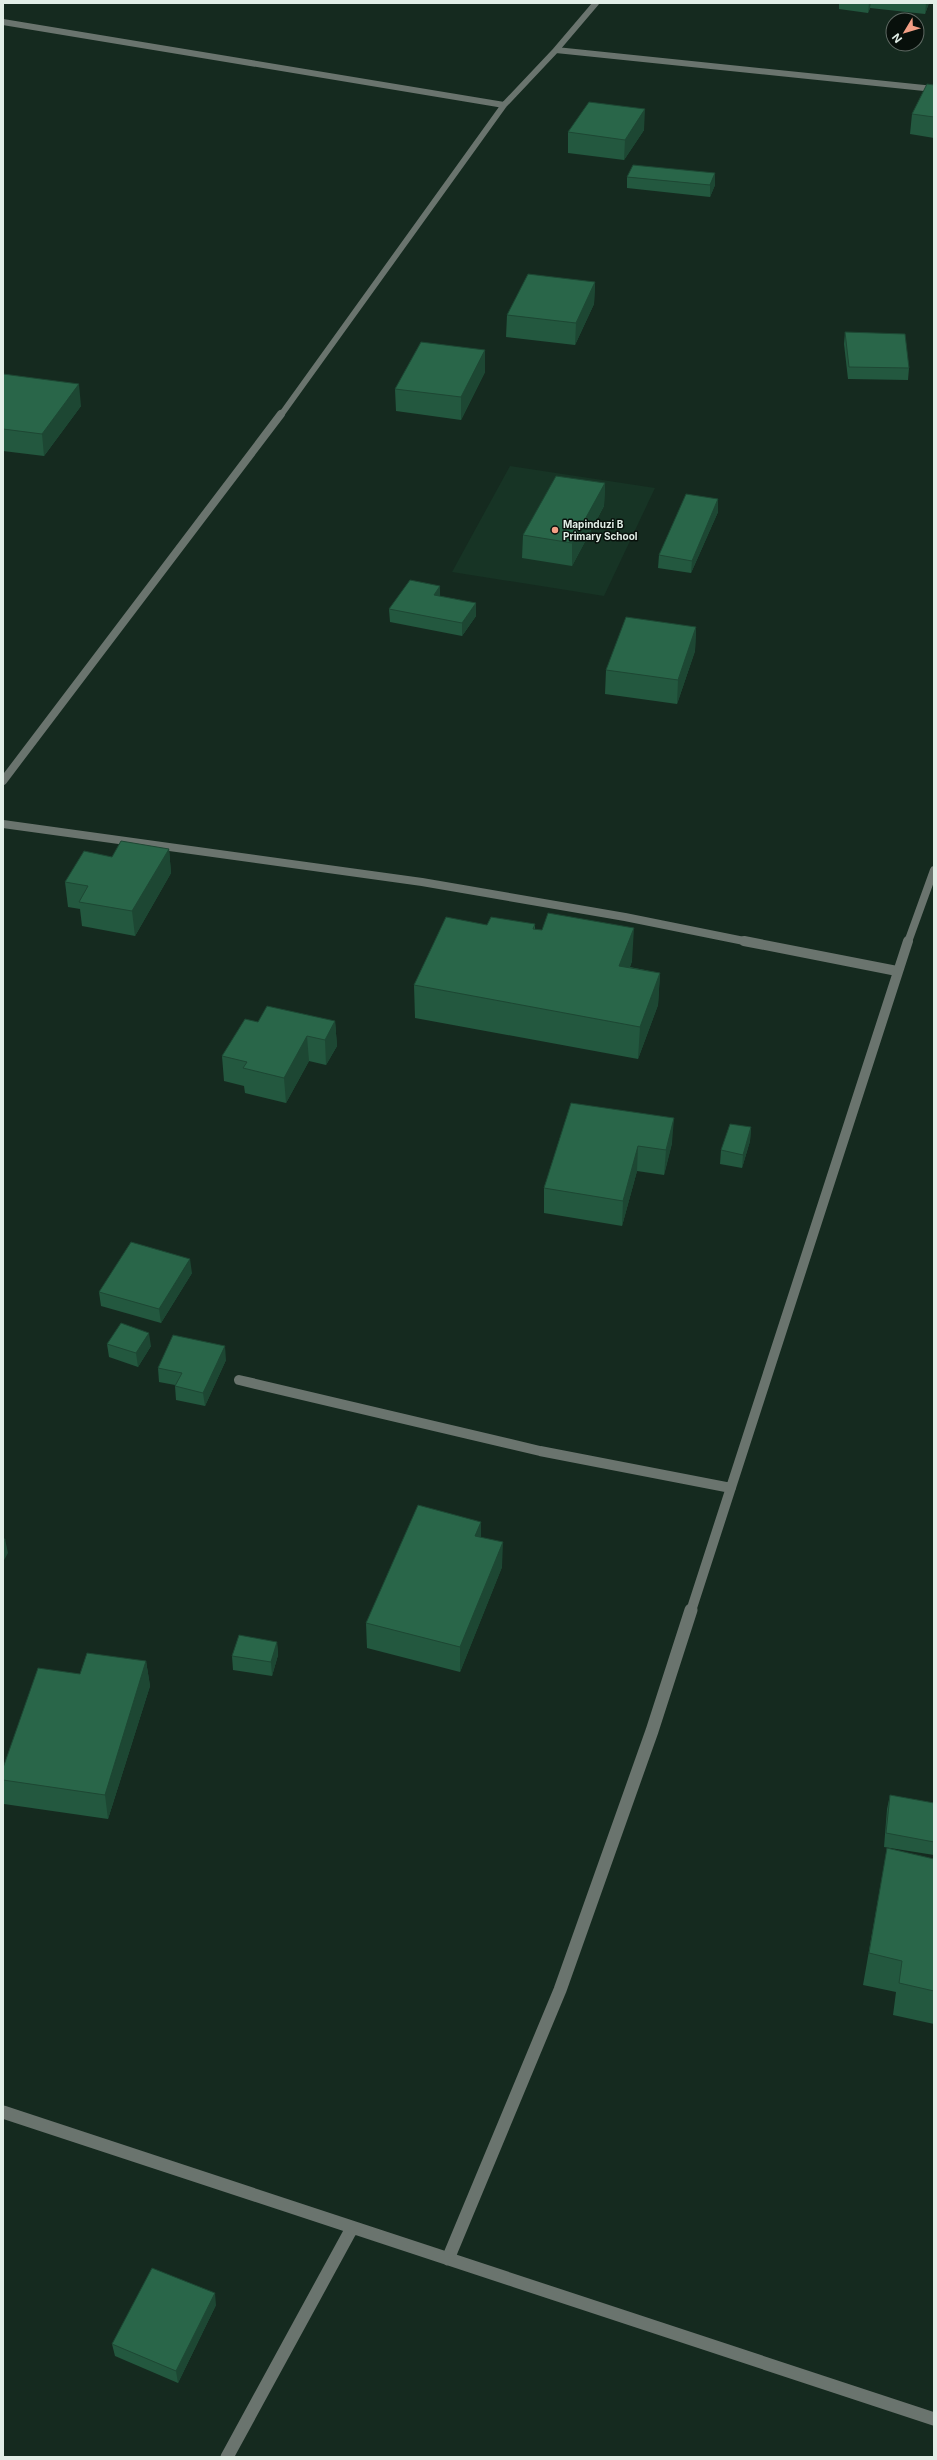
<svg xmlns="http://www.w3.org/2000/svg" width="937" height="2460" viewBox="0 0 937 2460" font-family="Inter,sans-serif">
<style>
.built{fill:#173425}
.lines{fill:none;stroke-linecap:round;stroke-linejoin:round}
.minor-far3{stroke:#6a746e;stroke-width:6}
.minor-far2{stroke:#6a746e;stroke-width:8}
.minor-far1{stroke:#6a746e;stroke-width:10}
.minor{stroke:#6a746e;stroke-width:13}
.wall{fill:#23583f}
.shaded-wall{fill:#1d4733}
.building{fill:#296649;stroke:#1d4733}
.poi-dot{fill:#f39f85;stroke:#08100b;stroke-width:1.5}
.labels{text-anchor:middle;dominant-baseline:central;stroke-width:3;stroke-linejoin:round;paint-order:stroke}
.far-poi-label{font-size:10px;font-weight:bold;fill:#e2eee7;stroke:#08100b;text-anchor:start}
</style>
<rect width="100%" height="100%" fill="#152a1f"/>
<path class="built" d="M 510,466 L 655,488 L 604,596 L 452,572 Z"/>
<g class="lines">
<path class="minor-far3" d="M 3,22 L 504,105
M 556,50 L 934,89
M 281,415 L 504,105 L 556,50 L 596,3"/>
<path class="minor-far2" d="M 3,781 L 281,414
M 3,824 L 422,882 L 625,917 L 749,942
M 908,942 L 934,870"/>
<path class="minor-far1" d="M 744,941 L 897,971
M 239,1380 L 540,1451 L 731,1488
M 691,1611 L 908,941"/>
<path class="minor" d="M 3,2112 L 934,2419
M 448,2259 L 560,1990 L 652,1731 L 691,1610
M 227,2457 L 352,2228"/>
</g>
<path class="wall" d="M 837,3 L 929,3 L 925,14 L 870,8 L 868,13 L 839,9 L 839,3 Z
M 934,85 L 934,138 L 910,134 L 912,114 Z
M 644,130 L 624,160 L 568,153 L 568,132 Z
M 627,177 L 715,185 L 710,197 L 627,188 Z
M 595,282 L 594,304 L 575,345 L 506,337 L 507,315 Z
M 845,332 L 909,368 L 908,380 L 848,379 L 844,344 Z
M 485,372 L 461,420 L 396,411 L 395,389 Z
M 3,374 L 81,406 L 44,456 L 3,451 Z
M 605,483 L 604,506 L 572,566 L 522,558 L 523,535 Z
M 718,499 L 718,512 L 691,573 L 658,568 L 659,555 Z
M 440,586 L 440,596 L 476,603 L 476,616 L 462,636 L 390,622 L 389,609 Z
M 696,627 L 695,651 L 677,704 L 605,694 L 606,670 Z
M 169,849 L 171,873 L 135,936 L 82,926 L 80,909 L 68,907 L 65,882 L 112,857 Z
M 535,924 L 535,930 L 632,961 L 630,967 L 660,973 L 658,1005 L 638,1059 L 415,1018 L 414,985 L 487,925 Z
M 335,1021 L 337,1046 L 326,1065 L 309,1061 L 286,1103 L 245,1093 L 244,1086 L 224,1081 L 222,1056 L 258,1022 Z
M 571,1103 L 672,1143 L 664,1175 L 637,1171 L 622,1226 L 544,1213 L 544,1188 Z
M 751,1127 L 750,1141 L 742,1168 L 720,1164 L 721,1150 Z
M 192,1273 L 161,1323 L 101,1306 L 99,1292 Z
M 107,1344 L 151,1346 L 138,1367 L 109,1357 Z
M 226,1360 L 205,1406 L 176,1400 L 175,1386 L 175,1385 L 159,1382 L 158,1368 Z
M 481,1537 L 502,1567 L 460,1672 L 367,1648 L 366,1623 Z
M 277,1642 L 278,1655 L 272,1676 L 233,1670 L 232,1656 Z
M 146,1661 L 150,1686 L 108,1819 L 4,1804 L 3,1800 L 3,1768 L 80,1674 Z
M 890,1795 L 934,1803 L 934,1855 L 884,1847 L 887,1809 Z
M 887,1848 L 934,1859 L 934,2024 L 893,2015 L 896,1992 L 863,1985 Z
M 216,2305 L 178,2383 L 115,2356 L 112,2344 Z"/>
<path class="shaded-wall" d="M 869,3 L 871,3 L 870,8 L 868,13 Z
M 926,3 L 929,3 L 925,14 Z
M 645,109 L 644,130 L 624,160 L 625,140 Z
M 715,173 L 715,185 L 710,197 L 710,185 Z
M 595,282 L 594,304 L 575,345 L 576,323 Z
M 485,350 L 485,372 L 461,420 L 461,397 Z
M 79,384 L 81,406 L 44,456 L 42,434 Z
M 605,483 L 604,506 L 572,566 L 572,543 Z
M 718,499 L 718,512 L 691,573 L 692,561 Z
M 440,586 L 440,599 L 434,595 Z
M 476,603 L 476,616 L 462,636 L 462,623 Z
M 696,627 L 695,651 L 677,704 L 678,680 Z
M 169,849 L 171,873 L 135,936 L 132,911 Z
M 634,928 L 632,961 L 617,998 L 619,966 Z
M 660,973 L 658,1005 L 638,1059 L 640,1027 Z
M 335,1021 L 337,1046 L 326,1065 L 325,1040 Z
M 307,1036 L 309,1061 L 286,1103 L 284,1078 Z
M 674,1118 L 672,1143 L 664,1175 L 666,1150 Z
M 751,1127 L 750,1141 L 742,1168 L 743,1155 Z
M 638,1146 L 637,1171 L 622,1226 L 623,1201 Z
M 190,1259 L 192,1273 L 161,1323 L 159,1309 Z
M 149,1333 L 151,1346 L 138,1367 L 136,1353 Z
M 225,1346 L 226,1360 L 205,1406 L 203,1393 Z
M 481,1522 L 481,1547 L 475,1536 Z
M 5,1539 L 8,1553 L 3,1562 L 3,1544 Z
M 503,1542 L 502,1567 L 460,1672 L 460,1647 Z
M 277,1642 L 278,1655 L 272,1676 L 271,1662 Z
M 146,1661 L 150,1686 L 108,1819 L 105,1795 Z
M 215,2293 L 216,2305 L 178,2383 L 176,2371 Z"/>
<path class="building" d="M 927,84 L 934,85 L 934,117 L 912,114 Z
M 589,102 L 645,109 L 625,140 L 568,132 Z
M 633,165 L 715,173 L 710,185 L 627,177 Z
M 528,274 L 595,282 L 576,323 L 507,315 Z
M 845,332 L 905,334 L 909,368 L 849,367 Z
M 421,342 L 485,350 L 461,397 L 395,389 Z
M 3,374 L 79,384 L 42,434 L 3,429 Z
M 556,476 L 605,483 L 572,543 L 523,535 Z
M 686,494 L 718,499 L 692,561 L 659,555 Z
M 410,580 L 440,586 L 434,595 L 476,603 L 462,623 L 389,609 Z
M 626,617 L 696,627 L 678,680 L 606,670 Z
M 121,841 L 169,849 L 132,911 L 79,902 L 88,886 L 65,882 L 84,851 L 112,857 Z
M 548,913 L 634,928 L 619,966 L 660,973 L 640,1027 L 414,985 L 446,917 L 487,925 L 491,917 L 535,924 L 533,929 L 542,930 Z
M 267,1006 L 335,1021 L 325,1040 L 307,1036 L 284,1078 L 243,1068 L 247,1062 L 222,1056 L 245,1019 L 258,1022 Z
M 571,1103 L 674,1118 L 666,1150 L 638,1146 L 623,1201 L 544,1188 Z
M 730,1124 L 751,1127 L 743,1155 L 721,1150 Z
M 131,1242 L 190,1259 L 159,1309 L 99,1292 Z
M 121,1323 L 149,1333 L 136,1353 L 107,1344 Z
M 173,1335 L 225,1346 L 203,1393 L 175,1386 L 182,1373 L 158,1368 Z
M 418,1505 L 481,1522 L 475,1536 L 503,1542 L 460,1647 L 366,1623 Z
M 3,1539 L 5,1539 L 3,1544 Z
M 239,1635 L 277,1642 L 271,1662 L 232,1656 Z
M 87,1653 L 146,1661 L 105,1795 L 3,1780 L 3,1768 L 38,1668 L 80,1674 Z
M 890,1795 L 934,1803 L 934,1842 L 886,1833 Z
M 887,1848 L 934,1859 L 934,1991 L 899,1983 L 902,1961 L 869,1953 Z
M 152,2268 L 215,2293 L 176,2371 L 112,2344 Z"/>
<circle class="poi-dot" cx="555" cy="530" r="4"/>
<g class="labels">
<g class="far-poi-label">
<text x="563" y="524">Mapinduzi B<tspan x="563" dy="12">Primary School</tspan></text>
</g>
</g>
<rect width="937" height="2460" fill="none" stroke="#e2eee7" stroke-width="8"/>
<g transform="translate(905 32) rotate(232)"><circle r="19" fill="#08100b" stroke="#5f6963"/>
<path d="M0-3L7 15L0 10L-7 15Z" fill="#f39f85"/>
<text y="-6" font-size="11" font-weight="bold" text-anchor="middle" fill="#e2eee7">N</text>
</g>
</svg>
